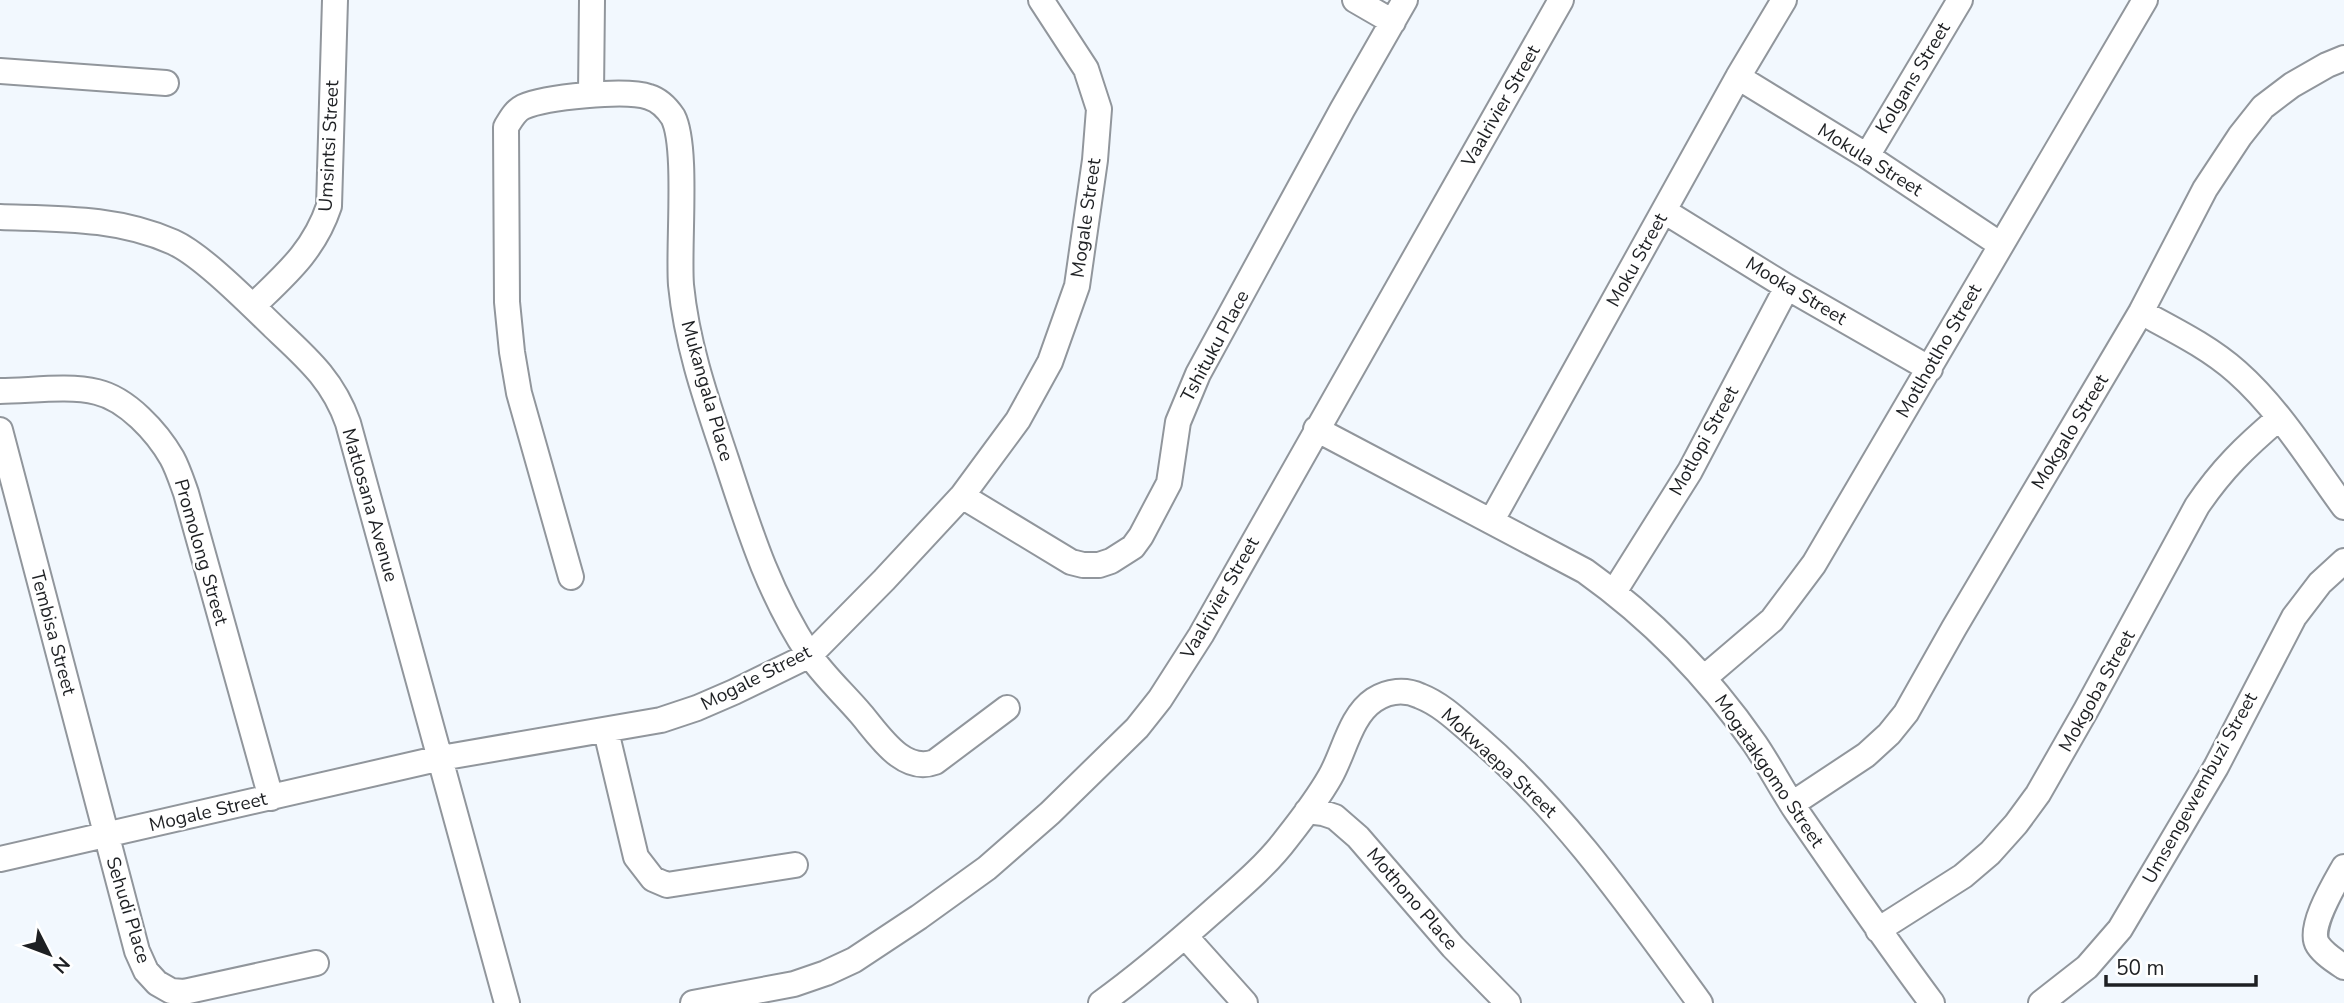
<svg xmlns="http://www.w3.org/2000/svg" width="2344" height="1003" viewBox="0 0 2344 1003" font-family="'Nunito Sans',sans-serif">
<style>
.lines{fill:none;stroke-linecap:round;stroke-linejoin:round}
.minor-casing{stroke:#91969c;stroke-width:28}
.minor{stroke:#fff;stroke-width:24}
.labels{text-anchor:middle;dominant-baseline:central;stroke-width:5;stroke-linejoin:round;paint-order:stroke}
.street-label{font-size:19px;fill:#1e2023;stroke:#fff}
</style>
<rect width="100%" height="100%" fill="#f2f8fe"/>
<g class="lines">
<g class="minor-casing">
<path id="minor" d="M 1355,0 L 1393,22
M 0,71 L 166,83
M 1738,77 L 1867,156 L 2001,245
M 591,94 L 592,0
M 1867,156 L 1960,0
M 1664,211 L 1787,287 L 1930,369
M 0,217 C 59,219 117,217 173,242 C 202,255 250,304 274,327 C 307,358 333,380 348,423 L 507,1003
M 253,306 C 285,275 314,251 329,206 L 335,0
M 2141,312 C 2174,330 2209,347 2237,372 C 2280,410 2311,462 2344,507
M 0,391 C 29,391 69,385 97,392 C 127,399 157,432 172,458 C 178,469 182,482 186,493 L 271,798
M 1316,429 L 1585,571 C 1651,618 1709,678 1755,744 C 1770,766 1782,790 1797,812 C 1841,876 1885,940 1932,1003
M 0,430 L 137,951 L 146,971 L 157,983 L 171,991 L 184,992 L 316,963
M 962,496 L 1071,562 L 1083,565 L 1099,565 L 1111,561 L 1133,547 L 1141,536 L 1169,483 L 1178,422 L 1198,374 L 1342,110 L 1405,0
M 1492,520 L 1738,77 L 1784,0
M 571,577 L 519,393 L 512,352 L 507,302 L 506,127 C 511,119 515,111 523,107 C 545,97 626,89 649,97 C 659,100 667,108 673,117 C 688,146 678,246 681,285 C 687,346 707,402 726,459 C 749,529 768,592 809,654 C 823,675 844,694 861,714 C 879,735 903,774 935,762 L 1007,708
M 1614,592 L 1690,471 L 1787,287
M 1704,678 L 1772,620 L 1814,564 L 2145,0
M 606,731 L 636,857 L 653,879 L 667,885 L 795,865
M 1792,804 L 1866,755 L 1889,734 L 1906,713 L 1954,628 L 2141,312 L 2205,189 L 2240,136 L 2263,107 L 2292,85 L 2327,65 L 2344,58
M 1307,811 L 1323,813 L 1335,817 L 1358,837 L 1453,947 L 1508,1003
M 0,859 L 441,758 L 661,720 L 697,708 L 734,692 L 810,655 L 884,580 L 962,496 L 1018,420 L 1050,362 L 1077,286 L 1095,160 L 1099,109 L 1086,69 L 1041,0
M 2344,867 C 2335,883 2307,929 2318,945 C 2324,954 2335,961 2344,967
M 1878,930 L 1963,876 L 1990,853 L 2016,824 L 2038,794 L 2086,710 L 2197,506 C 2222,469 2245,447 2279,418
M 1185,936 L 1245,1003
M 693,1003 L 794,984 L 826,973 L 854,960 L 919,917 L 987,868 L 1050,813 L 1137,728 L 1160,699 L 1201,635 L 1561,0
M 1101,1003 C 1140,975 1176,944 1212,912 C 1238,889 1266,866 1287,838 C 1302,819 1318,798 1330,777 C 1344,753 1350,716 1374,700 C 1388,691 1405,689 1420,696 C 1443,705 1460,723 1479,739 C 1567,815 1632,910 1700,1003
M 2041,1003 L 2087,967 L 2120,929 L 2216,767 L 2294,617 L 2320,583 L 2344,561"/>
</g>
<use href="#minor" class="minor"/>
</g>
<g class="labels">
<g class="street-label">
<text transform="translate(1913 78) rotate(-59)">Kolgans Street</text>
<text transform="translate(1501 106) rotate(-60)">Vaalrivier Street</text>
<text transform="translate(329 146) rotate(-87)">Umsintsi Street</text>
<text transform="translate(1870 160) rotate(32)">Mokula Street</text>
<text transform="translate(1086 218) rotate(-82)">Mogale Street</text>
<text transform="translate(1637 260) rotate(-61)">Moku Street</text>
<text transform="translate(1796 291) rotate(31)">Mooka Street</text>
<text transform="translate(1215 346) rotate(-62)">Tshituku Place</text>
<text transform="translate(1939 351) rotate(-60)">Motlhotlho Street</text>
<text transform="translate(707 391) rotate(74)">Mukangala Place</text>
<text transform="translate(2070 432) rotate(-59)">Mokgalo Street</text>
<text transform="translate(1704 441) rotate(-61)">Motlopi Street</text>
<text transform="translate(370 505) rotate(74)">Matlosana Avenue</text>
<text transform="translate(201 552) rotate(74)">Promolong Street</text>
<text transform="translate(1220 598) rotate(-60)">Vaalrivier Street</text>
<text transform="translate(53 633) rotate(75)">Tembisa Street</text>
<text transform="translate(756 678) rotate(-27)">Mogale Street</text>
<text transform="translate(2097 691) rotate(-61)">Mokgoba Street</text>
<text transform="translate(1499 763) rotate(43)">Mokwaepa Street</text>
<text transform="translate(1769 771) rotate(56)">Mogatakgomo Street</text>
<text transform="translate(2200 788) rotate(-61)">Umsengewembuzi Street</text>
<text transform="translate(208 812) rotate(-13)">Mogale Street</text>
<text transform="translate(1412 899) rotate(49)">Mothono Place</text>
<text transform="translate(128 910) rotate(73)">Sehudi Place</text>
</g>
</g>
<g transform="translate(49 954) rotate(132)" stroke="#ffffff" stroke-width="5" paint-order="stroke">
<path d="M0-5L12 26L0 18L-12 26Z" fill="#1e2023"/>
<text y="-10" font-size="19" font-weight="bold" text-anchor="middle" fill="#1e2023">N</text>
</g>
<path d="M2106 975v10h150v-10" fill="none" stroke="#1e2023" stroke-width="3.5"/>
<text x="2116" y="975" font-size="21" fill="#1e2023" stroke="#ffffff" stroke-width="5" paint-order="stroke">50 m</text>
</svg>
